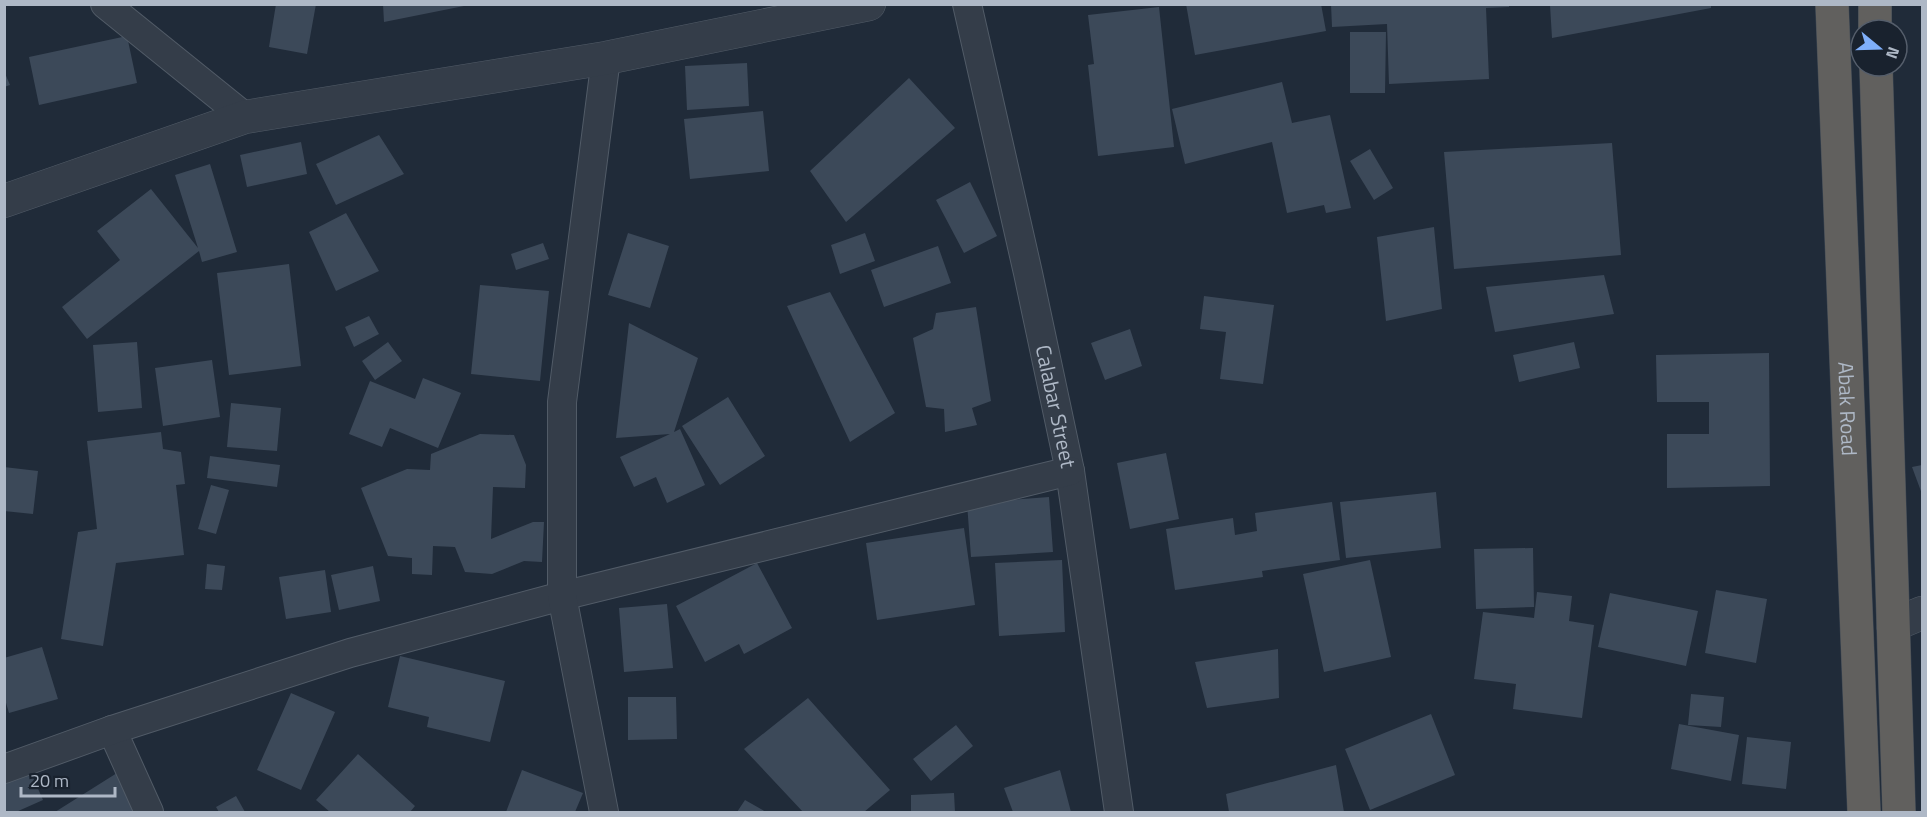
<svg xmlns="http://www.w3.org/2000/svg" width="1927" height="817" viewBox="0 0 1927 817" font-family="'Titillium Web',sans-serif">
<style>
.building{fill:#3c4959}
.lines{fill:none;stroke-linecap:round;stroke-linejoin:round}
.minor-casing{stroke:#515b67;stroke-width:30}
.tertiary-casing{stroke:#515b67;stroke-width:34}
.trunk-casing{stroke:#3e4854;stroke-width:34}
.minor{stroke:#343d49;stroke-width:28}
.tertiary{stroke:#343d49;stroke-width:33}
.trunk{stroke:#61605e;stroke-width:33}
.labels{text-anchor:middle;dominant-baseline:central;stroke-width:6;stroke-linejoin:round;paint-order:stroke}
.street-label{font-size:21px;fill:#aeb8c6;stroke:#19222e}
</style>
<rect width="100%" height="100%" fill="#202b39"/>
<path class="building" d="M 276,4 L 316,4 L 307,54 L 269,47 Z
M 383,4 L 464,4 L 464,6 L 384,22 Z
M 1186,4 L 1321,4 L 1326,31 L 1195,55 Z
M 1331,4 L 1509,4 L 1509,7 L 1486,8 L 1489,79 L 1389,84 L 1387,24 L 1332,27 Z
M 1550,5 L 1711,5 L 1711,8 L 1552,38 Z
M 1159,7 L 1174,147 L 1098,156 L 1088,65 L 1094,64 L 1088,15 Z
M 1350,32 L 1386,32 L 1385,93 L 1350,93 Z
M 127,36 L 137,83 L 39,105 L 29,57 Z
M 747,63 L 749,106 L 687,110 L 685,66 Z
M 4,71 L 10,85 L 4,87 Z
M 909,78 L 955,128 L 846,222 L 810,171 Z
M 1282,82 L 1292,123 L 1330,115 L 1351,208 L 1326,213 L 1324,205 L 1287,213 L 1272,142 L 1185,164 L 1172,109 Z
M 763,111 L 769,171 L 690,179 L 684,119 Z
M 379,135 L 404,174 L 336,205 L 316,164 Z
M 301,142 L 307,174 L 247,187 L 240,155 Z
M 1612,143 L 1621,255 L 1454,269 L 1444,152 Z
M 1370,149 L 1393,188 L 1374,200 L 1350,161 Z
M 210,164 L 237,252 L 202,262 L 199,251 L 87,339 L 62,307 L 120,260 L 97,231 L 151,189 L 198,248 L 175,175 Z
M 970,182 L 997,236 L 964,253 L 936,200 Z
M 346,213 L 379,271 L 336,291 L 309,232 Z
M 1434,227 L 1442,309 L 1386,321 L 1377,237 Z
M 628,233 L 669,246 L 650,308 L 608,295 Z
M 865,233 L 875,261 L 840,274 L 831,245 Z
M 543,243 L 549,259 L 516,270 L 511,254 Z
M 938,246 L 951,283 L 884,307 L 871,270 Z
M 289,264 L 301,366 L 229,375 L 217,273 Z
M 1604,275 L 1614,314 L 1495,332 L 1486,287 Z
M 480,285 L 549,291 L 540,381 L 471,374 Z
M 830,292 L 895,413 L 850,442 L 787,306 Z
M 1204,296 L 1274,305 L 1263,384 L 1220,379 L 1226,332 L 1200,329 Z
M 976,307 L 991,401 L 972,408 L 977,425 L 945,432 L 944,409 L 926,407 L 913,338 L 933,329 L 936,313 Z
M 369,316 L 379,334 L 354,347 L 345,327 Z
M 629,323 L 698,358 L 674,432 L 680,429 L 705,485 L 667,503 L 656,477 L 634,487 L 620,457 L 670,434 L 616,438 Z
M 1130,329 L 1142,366 L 1105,380 L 1091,343 Z
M 137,342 L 142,408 L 98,412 L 93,345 Z
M 388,342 L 402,361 L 375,380 L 362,361 Z
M 1574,342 L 1580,368 L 1519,382 L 1513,355 Z
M 1769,353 L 1770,486 L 1667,488 L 1667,434 L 1709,434 L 1709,402 L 1657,402 L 1656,355 Z
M 212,360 L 220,417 L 163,426 L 155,368 Z
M 423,378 L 461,393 L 438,448 L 390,428 L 382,447 L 349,434 L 370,381 L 415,399 Z
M 728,397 L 765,456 L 720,485 L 682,426 Z
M 231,403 L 281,408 L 277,451 L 227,447 Z
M 161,432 L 163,449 L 181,452 L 185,484 L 176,485 L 184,555 L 116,563 L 103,646 L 61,639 L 78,532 L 97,529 L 87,441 Z
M 480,434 L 514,435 L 526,465 L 525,488 L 493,487 L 491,539 L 533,522 L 544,522 L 542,562 L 524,561 L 492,574 L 465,572 L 455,547 L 433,546 L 432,575 L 412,574 L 412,558 L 388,556 L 361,488 L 407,469 L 430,470 L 431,454 Z
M 1166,453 L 1179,519 L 1130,529 L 1117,463 Z
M 210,456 L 280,465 L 277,487 L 207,478 Z
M 1922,465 L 1922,494 L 1912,467 Z
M 4,467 L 38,471 L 33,514 L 4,511 Z
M 211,485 L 229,490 L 216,534 L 198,529 Z
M 1436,492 L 1441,548 L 1346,558 L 1340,502 Z
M 1049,497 L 1053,552 L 971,557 L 967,503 Z
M 1332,502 L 1340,560 L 1262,571 L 1263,577 L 1175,590 L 1166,529 L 1233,518 L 1235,535 L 1257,531 L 1255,513 Z
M 964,528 L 975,605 L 877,620 L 866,543 Z
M 1533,548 L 1534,607 L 1476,609 L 1474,549 Z
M 1062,560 L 1065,632 L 999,636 L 995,563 Z
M 1370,560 L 1391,657 L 1324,672 L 1303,574 Z
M 757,563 L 792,628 L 744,654 L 739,644 L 705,662 L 676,606 Z
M 207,564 L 225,566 L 222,590 L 205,589 Z
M 373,566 L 380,601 L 339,610 L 331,575 Z
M 325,570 L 331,612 L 286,619 L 279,577 Z
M 1716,590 L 1767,599 L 1756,663 L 1705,653 Z
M 1537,592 L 1572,596 L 1569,621 L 1594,625 L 1582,718 L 1513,709 L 1516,684 L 1474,679 L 1483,612 L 1534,618 Z
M 1610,593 L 1698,611 L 1686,666 L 1598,647 Z
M 667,604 L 673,668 L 624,672 L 619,608 Z
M 42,647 L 58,699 L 9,713 L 4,696 L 4,658 Z
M 1278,649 L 1279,698 L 1207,708 L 1195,662 Z
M 400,656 L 505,681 L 490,742 L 427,727 L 429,717 L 388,707 Z
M 291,693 L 335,712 L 301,790 L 257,770 Z
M 1691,694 L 1724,697 L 1721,727 L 1688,725 Z
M 628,697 L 676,697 L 677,739 L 628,740 Z
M 808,698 L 890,790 L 864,812 L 803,812 L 744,749 Z
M 1431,714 L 1455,775 L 1370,810 L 1345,749 Z
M 1679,724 L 1739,735 L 1731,781 L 1671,769 Z
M 956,725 L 973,746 L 931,781 L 913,759 Z
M 1747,737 L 1791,742 L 1786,789 L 1742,784 Z
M 358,754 L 415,806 L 410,812 L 330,812 L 316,800 Z
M 1336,765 L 1344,812 L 1229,812 L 1226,794 Z
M 28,766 L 43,800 L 16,812 L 4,812 L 4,777 Z
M 522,770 L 583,793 L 575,812 L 506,812 Z
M 1060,770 L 1071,812 L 1013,812 L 1004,788 Z
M 117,773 L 142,812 L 55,812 Z
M 954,793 L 955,812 L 911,812 L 911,795 Z
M 236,796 L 245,812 L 219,812 L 216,807 Z
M 745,800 L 766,812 L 737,812 Z"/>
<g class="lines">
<g class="minor-casing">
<g id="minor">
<path d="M 105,4 L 245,117"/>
<path id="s1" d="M 967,4 L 1028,273 L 1070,471 L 1119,812"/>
<path d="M 112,730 L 149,812"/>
<path d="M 4,769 L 112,730 L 350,653 L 562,596 L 1070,471"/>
<path d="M 604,812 L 562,596 L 562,402 L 606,58"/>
</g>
</g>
<g class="tertiary-casing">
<path id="tertiary" d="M 4,201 L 245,117 L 606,58 L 869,4
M 1893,625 L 1922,613"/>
</g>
<g class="trunk-casing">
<g id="trunk">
<path id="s2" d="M 1832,4 L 1864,812"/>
<path d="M 1875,4 L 1875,30"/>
<path d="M 1876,66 L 1899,812"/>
</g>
</g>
<use href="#minor" class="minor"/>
<use href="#tertiary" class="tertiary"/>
<use href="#trunk" class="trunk"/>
</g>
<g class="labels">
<g class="street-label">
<text stroke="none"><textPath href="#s1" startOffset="412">Calabar Street</textPath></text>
<text stroke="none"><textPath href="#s2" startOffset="405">Abak Road</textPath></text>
</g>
</g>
<rect width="1927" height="817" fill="none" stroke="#aeb8c6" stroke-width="12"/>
<g transform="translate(1879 48) rotate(109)"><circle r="28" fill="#19222e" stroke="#555e6b" stroke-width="1.5"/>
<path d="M0-4.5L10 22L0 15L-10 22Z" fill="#7faffa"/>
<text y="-9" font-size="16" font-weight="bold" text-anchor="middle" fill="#aeb8c6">N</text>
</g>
<path d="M21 787v9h94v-9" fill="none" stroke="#aeb8c6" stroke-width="3"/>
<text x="30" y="787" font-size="18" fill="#aeb8c6" stroke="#19222e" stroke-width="4.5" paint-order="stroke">20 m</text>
</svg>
